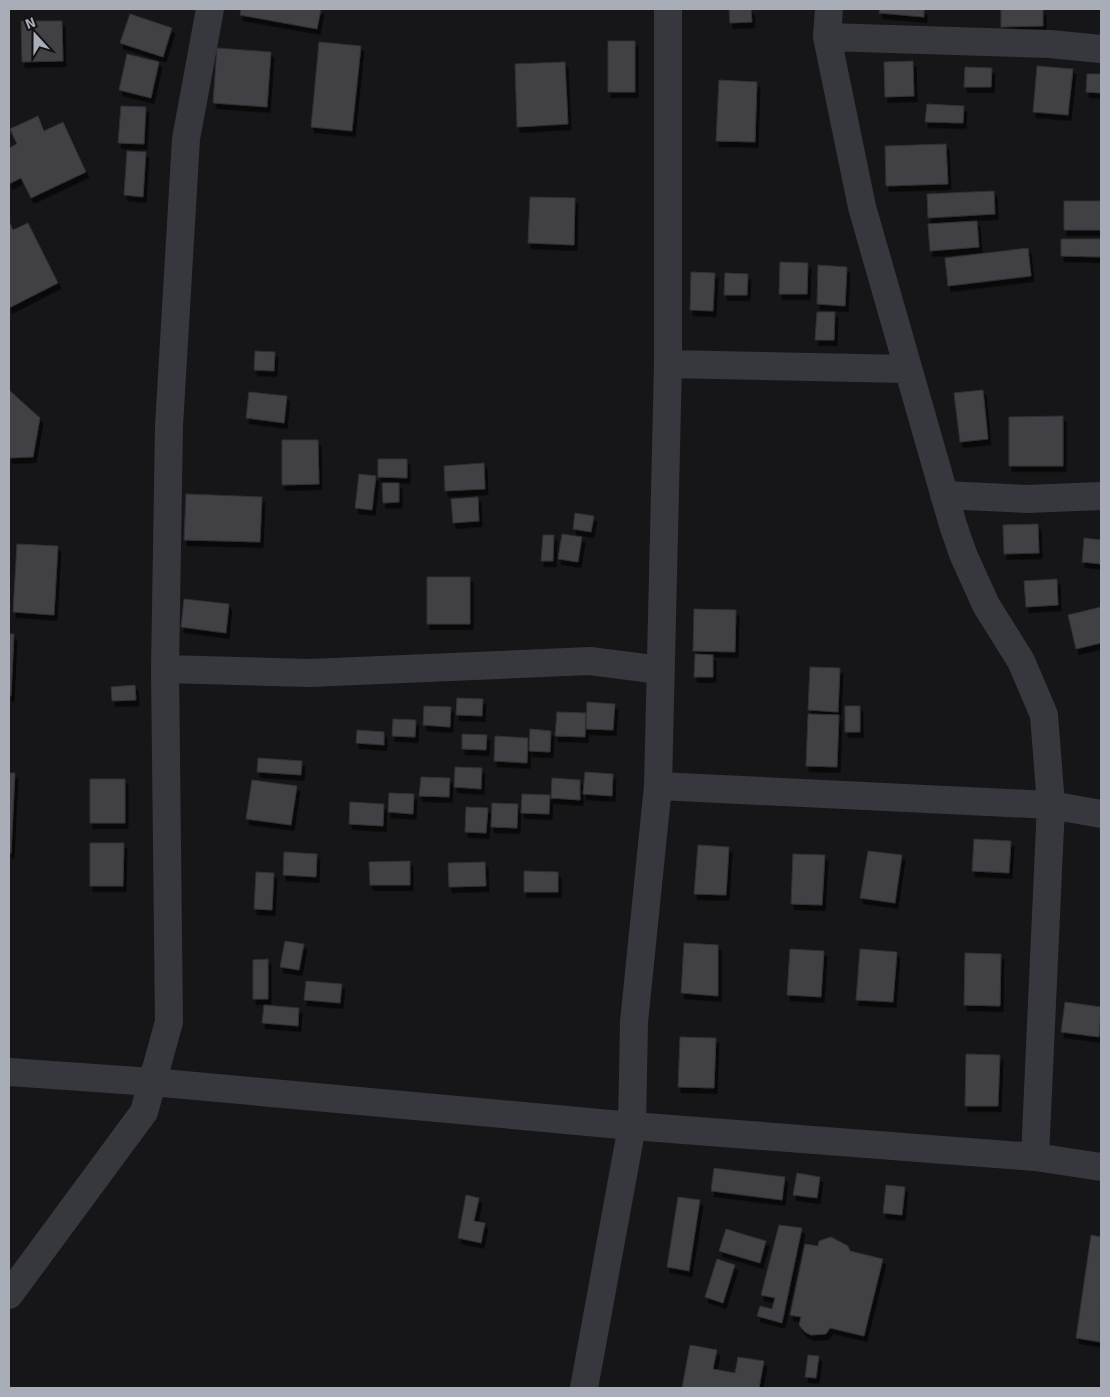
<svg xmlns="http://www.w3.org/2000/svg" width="1110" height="1397" viewBox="0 0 1110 1397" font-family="Signika,sans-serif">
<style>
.building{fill:#404145;stroke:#303034;filter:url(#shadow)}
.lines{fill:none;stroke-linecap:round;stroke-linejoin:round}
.minor{stroke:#37383d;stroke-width:28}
</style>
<defs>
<filter id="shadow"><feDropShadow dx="3" dy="5.5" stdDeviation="0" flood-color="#0009"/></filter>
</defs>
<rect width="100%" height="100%" fill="#161618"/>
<path class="building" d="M 241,9 L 321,9 L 317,29 L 240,15 Z
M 729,9 L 751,9 L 752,22 L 730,23 Z
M 880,9 L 924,9 L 924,17 L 879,13 Z
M 1001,9 L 1043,9 L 1043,26 L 1001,27 Z
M 130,14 L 172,28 L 163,57 L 120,43 Z
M 21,21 L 62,21 L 63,61 L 22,62 Z
M 608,41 L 635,41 L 635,92 L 608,92 Z
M 319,42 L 361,46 L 352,131 L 311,127 Z
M 217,48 L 271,52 L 267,107 L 213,103 Z
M 127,54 L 159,62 L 151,98 L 119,90 Z
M 913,61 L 914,96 L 885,97 L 884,62 Z
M 565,62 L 568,124 L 517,127 L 515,64 Z
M 1037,66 L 1073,69 L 1068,115 L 1033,112 Z
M 965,67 L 992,68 L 991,87 L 964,87 Z
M 1087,74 L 1101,74 L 1101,93 L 1086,92 Z
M 719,80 L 757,82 L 755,142 L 716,141 Z
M 927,104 L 964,106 L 963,123 L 925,122 Z
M 121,106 L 146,107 L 144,144 L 118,143 Z
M 38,116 L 44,131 L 63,122 L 86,172 L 31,198 L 21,178 L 9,184 L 9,148 L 17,144 L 10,129 Z
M 946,144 L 948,184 L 886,186 L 885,146 Z
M 127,151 L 146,152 L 143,197 L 124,195 Z
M 994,191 L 995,214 L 928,218 L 927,194 Z
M 530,197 L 575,198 L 574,245 L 528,243 Z
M 1064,201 L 1101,201 L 1101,230 L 1064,230 Z
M 9,221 L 13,230 L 28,223 L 58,283 L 9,308 Z
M 977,221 L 979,247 L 930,251 L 928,224 Z
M 1061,239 L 1101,239 L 1101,257 L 1061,256 Z
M 1028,248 L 1031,276 L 948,286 L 945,258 Z
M 780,262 L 808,263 L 807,294 L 779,294 Z
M 818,265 L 847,267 L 845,306 L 817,304 Z
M 691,272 L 715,273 L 713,311 L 690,310 Z
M 725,273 L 748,274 L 747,295 L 724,295 Z
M 817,312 L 835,312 L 834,340 L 815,340 Z
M 255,351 L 275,352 L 274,371 L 254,370 Z
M 9,390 L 40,418 L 33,457 L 9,458 Z
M 983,390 L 988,439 L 960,442 L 954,393 Z
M 249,392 L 287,396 L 284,423 L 246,418 Z
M 1063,416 L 1063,466 L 1009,466 L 1009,417 Z
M 282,440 L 318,440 L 319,484 L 282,485 Z
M 378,459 L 407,459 L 407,478 L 378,477 Z
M 484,463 L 485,489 L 445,491 L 444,466 Z
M 359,474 L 376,476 L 372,510 L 355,508 Z
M 382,483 L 399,483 L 399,502 L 383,503 Z
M 186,494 L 262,497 L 260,542 L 184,540 Z
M 478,497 L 479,521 L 453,523 L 451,499 Z
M 575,513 L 594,516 L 591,532 L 573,529 Z
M 1038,524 L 1039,553 L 1004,554 L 1003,525 Z
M 562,534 L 582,537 L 578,562 L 558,559 Z
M 543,535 L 554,535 L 553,561 L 541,561 Z
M 1084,538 L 1101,540 L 1101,564 L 1082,562 Z
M 17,544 L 58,546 L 54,615 L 13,612 Z
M 427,577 L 470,577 L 470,624 L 427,624 Z
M 1057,579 L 1058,605 L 1026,607 L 1024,581 Z
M 184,599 L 229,604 L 226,633 L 181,627 Z
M 1101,607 L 1101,643 L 1076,649 L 1068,615 Z
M 694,609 L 736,610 L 735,652 L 693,651 Z
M 9,634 L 14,634 L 11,696 L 9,696 Z
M 695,654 L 713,655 L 713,677 L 694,677 Z
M 810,667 L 840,668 L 838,712 L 808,710 Z
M 135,685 L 136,700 L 112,701 L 111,687 Z
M 457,698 L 483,699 L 482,716 L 456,715 Z
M 587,702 L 615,704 L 613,730 L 586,729 Z
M 424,706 L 451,707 L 450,727 L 423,725 Z
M 845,706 L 860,706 L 860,732 L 845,732 Z
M 557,712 L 586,713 L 585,737 L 555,736 Z
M 808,714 L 839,715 L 837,767 L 806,766 Z
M 393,719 L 416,720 L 415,737 L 392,736 Z
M 530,729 L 551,731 L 550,752 L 529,751 Z
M 357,730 L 384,732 L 384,745 L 356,743 Z
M 462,734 L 487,735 L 486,750 L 462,749 Z
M 495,736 L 528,738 L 527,763 L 494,761 Z
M 258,758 L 302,761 L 301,775 L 257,772 Z
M 455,767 L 482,768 L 481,789 L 454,787 Z
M 585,772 L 613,774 L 612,796 L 583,794 Z
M 9,773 L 15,773 L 11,853 L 9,853 Z
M 421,777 L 450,778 L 449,797 L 419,796 Z
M 552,778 L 580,780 L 580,800 L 551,798 Z
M 90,779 L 125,779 L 125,823 L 90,823 Z
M 252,780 L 297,786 L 291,825 L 246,819 Z
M 389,793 L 414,794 L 413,814 L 388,812 Z
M 522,794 L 550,795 L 549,814 L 521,813 Z
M 350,802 L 384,804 L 383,826 L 349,824 Z
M 492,803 L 518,804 L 517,828 L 491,827 Z
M 466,807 L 488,808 L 486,833 L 465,832 Z
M 974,839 L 1011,841 L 1009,873 L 972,871 Z
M 90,843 L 124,843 L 123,886 L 90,886 Z
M 698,845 L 729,847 L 726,895 L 694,894 Z
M 868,851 L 902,855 L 895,903 L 860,898 Z
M 284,852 L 317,854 L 316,877 L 283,875 Z
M 793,854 L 825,855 L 822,905 L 791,904 Z
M 410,861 L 410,885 L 370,885 L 369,862 Z
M 485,862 L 486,886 L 449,887 L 448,863 Z
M 524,871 L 558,872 L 558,892 L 524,892 Z
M 256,872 L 274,873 L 272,910 L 254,909 Z
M 285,941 L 304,944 L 299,970 L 280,967 Z
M 684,943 L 718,945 L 718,996 L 681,993 Z
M 790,949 L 824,951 L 821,997 L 787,995 Z
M 860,949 L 897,952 L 893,1002 L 856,1000 Z
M 965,953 L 1001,954 L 1000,1006 L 964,1005 Z
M 268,959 L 268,999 L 253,999 L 253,960 Z
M 306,981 L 342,984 L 340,1003 L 304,1000 Z
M 1065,1002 L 1101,1007 L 1099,1037 L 1061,1032 Z
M 264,1005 L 299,1008 L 298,1026 L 262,1023 Z
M 680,1037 L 716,1038 L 714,1088 L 678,1087 Z
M 966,1054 L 1000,1055 L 998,1106 L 965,1106 Z
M 714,1168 L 785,1177 L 782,1200 L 711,1191 Z
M 797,1173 L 820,1177 L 817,1198 L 793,1195 Z
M 886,1185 L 905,1187 L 902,1215 L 883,1213 Z
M 466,1195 L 479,1198 L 474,1221 L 485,1223 L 481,1243 L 458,1238 Z
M 678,1197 L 700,1200 L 689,1271 L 667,1267 Z
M 779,1225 L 802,1228 L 782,1323 L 757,1316 L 760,1306 L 772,1309 L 775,1298 L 761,1295 Z
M 726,1229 L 766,1241 L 760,1263 L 719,1251 Z
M 1091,1235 L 1101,1237 L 1100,1342 L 1076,1338 Z
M 831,1237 L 848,1246 L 850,1251 L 883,1259 L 864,1336 L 830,1328 L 826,1334 L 811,1335 L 805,1332 L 799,1325 L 801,1317 L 790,1315 L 805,1244 L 818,1246 L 819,1241 Z
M 717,1259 L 735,1265 L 723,1303 L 705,1297 Z
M 690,1345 L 717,1350 L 713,1369 L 735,1373 L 738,1357 L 764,1361 L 759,1388 L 682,1388 Z
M 808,1355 L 819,1356 L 816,1378 L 805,1377 Z"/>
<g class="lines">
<path class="minor" d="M 829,9 L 827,37 L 862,207 L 953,525 L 963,554 L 986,605 L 1021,661 L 1044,715 L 1051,805 L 1035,1157
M 827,37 L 1050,44 L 1101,49
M 668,364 L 907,369
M 944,495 L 1027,499 L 1101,496
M 165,669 L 310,673 L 590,661 L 660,670
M 658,786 L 1051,805 L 1101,814
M 9,1072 L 152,1082 L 632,1126 L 1035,1157 L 1101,1167
M 9,1295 L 144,1112 L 169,1022 L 165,669 L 169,426 L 186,139 L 210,9
M 584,1388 L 632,1126 L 634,1022 L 658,786 L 668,364 L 668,9"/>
</g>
<rect width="1110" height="1397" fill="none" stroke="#a8adb8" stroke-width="20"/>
<g transform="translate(35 35) rotate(339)" stroke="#111113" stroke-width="4" paint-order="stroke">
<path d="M0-4L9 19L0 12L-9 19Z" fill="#a8adb8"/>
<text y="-8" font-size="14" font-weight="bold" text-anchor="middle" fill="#a8adb8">N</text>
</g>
</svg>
